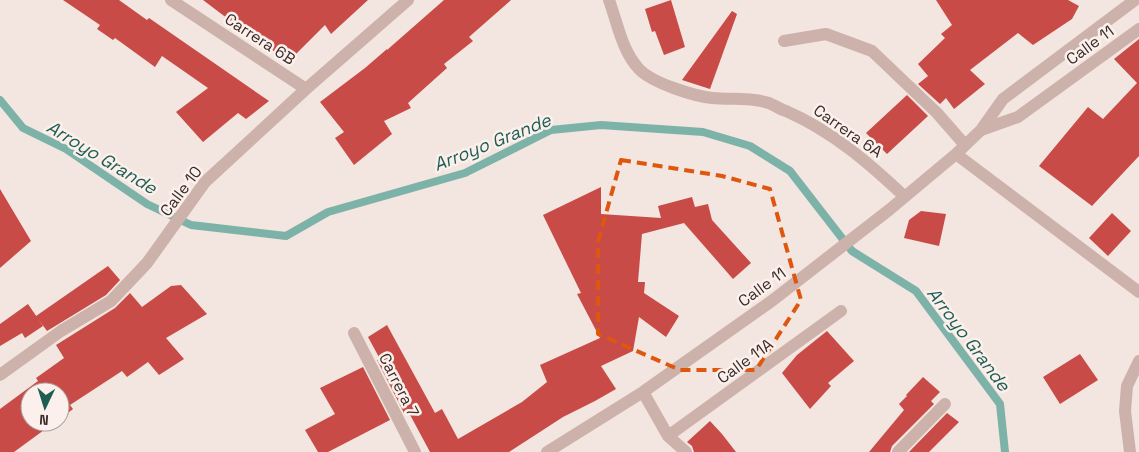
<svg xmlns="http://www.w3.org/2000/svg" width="1139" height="452" viewBox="0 0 1139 452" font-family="'Space Grotesk',sans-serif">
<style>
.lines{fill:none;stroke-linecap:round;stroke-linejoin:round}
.stream{stroke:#7db2a8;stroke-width:8}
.building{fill:#c94b47}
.minor{stroke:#ccb2aa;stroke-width:12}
.marked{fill:none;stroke:#df570e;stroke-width:4;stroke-dasharray:10 6;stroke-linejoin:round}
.labels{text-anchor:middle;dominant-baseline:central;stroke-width:5;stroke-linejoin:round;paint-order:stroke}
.street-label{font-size:16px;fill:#3a2b2a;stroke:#fbf0eb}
.water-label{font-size:18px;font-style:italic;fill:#1e5d53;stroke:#fbf0eb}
</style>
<rect width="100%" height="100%" fill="#f3e5df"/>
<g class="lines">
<path class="stream" d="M 0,100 L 23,128 L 66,149 L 147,204 L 191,225 L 286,236 L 328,212 L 465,173 L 551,130 L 601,125 L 703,132 L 750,146 L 790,171 L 852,251 L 916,291 L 1000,404 L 1005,452"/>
</g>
<path class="building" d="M 63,0 L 119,0 L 147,20 L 149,18 L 269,101 L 246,119 L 238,113 L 203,142 L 176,112 L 208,88 L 162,56 L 155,67 L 115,38 L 113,40 L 97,29 L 100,25 Z
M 203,0 L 368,0 L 331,34 L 325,25 L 290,60 L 286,58 L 285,59 L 236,25 Z
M 444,0 L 511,0 L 469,37 L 473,41 L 444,64 L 447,68 L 408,103 L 411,108 L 384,121 L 392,134 L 354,165 L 335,138 L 344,132 L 320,102 L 365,68 L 387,49 L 387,50 Z
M 671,0 L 685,47 L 664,55 L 655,31 L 652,32 L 645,9 Z
M 936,0 L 1068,0 L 1079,6 L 1072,19 L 1033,45 L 1018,33 L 970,70 L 985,84 L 954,109 L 946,98 L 940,104 L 918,84 L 928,76 L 918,64 L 945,38 L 941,34 L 952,25 Z
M 732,11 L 737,14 L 710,89 L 682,80 Z
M 1139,39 L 1139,156 L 1092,206 L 1039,166 L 1088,107 L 1103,119 L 1137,83 L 1114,59 Z
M 907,95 L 928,116 L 887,154 L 866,133 Z
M 601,187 L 601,214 L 661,218 L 658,206 L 692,197 L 695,207 L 708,204 L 712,220 L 751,263 L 733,279 L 684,223 L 642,234 L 638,282 L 645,282 L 644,293 L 679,316 L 666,337 L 639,317 L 633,351 L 601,366 L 616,389 L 595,401 L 563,417 L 509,452 L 430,452 L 408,411 L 404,413 L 377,360 L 380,359 L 368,337 L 387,325 L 435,413 L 442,409 L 458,439 L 522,402 L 547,382 L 540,365 L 600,338 L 577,294 L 581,293 L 543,215 Z
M 0,189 L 31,241 L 0,268 Z
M 921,211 L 946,214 L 939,246 L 904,238 L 909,220 Z
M 1112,213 L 1131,231 L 1108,256 L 1089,238 Z
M 108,266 L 120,280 L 106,295 L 47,331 L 36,316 Z
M 181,285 L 207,314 L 166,338 L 184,359 L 159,375 L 148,362 L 127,377 L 122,371 L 70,405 L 73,409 L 60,419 L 60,392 L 30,392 L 30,422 L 55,422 L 14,452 L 0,452 L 0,409 L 38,381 L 36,378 L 64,358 L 56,345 L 115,308 L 130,293 L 142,307 L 171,286 Z
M 28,304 L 43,326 L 25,338 L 22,333 L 0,346 L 0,324 Z
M 827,331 L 854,361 L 828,383 L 831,386 L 810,409 L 782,373 L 797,355 Z
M 1080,354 L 1098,380 L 1060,404 L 1043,377 Z
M 363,367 L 390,420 L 328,452 L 318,452 L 305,430 L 335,414 L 320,388 Z
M 923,377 L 940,392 L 931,401 L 934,404 L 892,446 L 890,452 L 869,452 L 904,410 L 899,404 L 907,396 L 906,395 Z
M 947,413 L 959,422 L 929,452 L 909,452 Z
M 710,421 L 722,434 L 736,452 L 694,452 L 692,446 L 687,442 Z"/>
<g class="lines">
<path class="minor" d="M 171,0 L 306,89
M 609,0 C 617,22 622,51 639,69 C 652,83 694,96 712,98 C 731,100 750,97 769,103 C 774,105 780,109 786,111 C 832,131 869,163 905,197
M 784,41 L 826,34 L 872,51 L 937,113 L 965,145
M 981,130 L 1018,117 L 1139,29
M 956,154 L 1139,292
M 354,333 L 415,452
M 0,375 L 61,331 L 111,301 L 147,263 L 205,182 L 306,89 L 408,0
M 643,392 L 668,436 L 686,452
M 668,436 L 841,311
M 547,452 L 643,392 L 773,300 L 889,210 L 956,154 L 981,130 L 1003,99 L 1135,0
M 898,452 L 945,404
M 1130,452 L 1125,411 L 1127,386 L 1139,361"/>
</g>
<path class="marked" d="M 621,160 L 722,176 L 770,189 L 801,300 L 756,370 L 680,370 L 598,334 L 598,242 Z"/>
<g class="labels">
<g class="street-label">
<text transform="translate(260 39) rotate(33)">Carrera 6B</text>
<text transform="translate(1090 45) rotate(-36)">Calle 11</text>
<text transform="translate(848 131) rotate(35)">Carrera 6A</text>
<text transform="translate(181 191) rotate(-53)">Calle 10</text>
<text transform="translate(762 287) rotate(-36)">Calle 11</text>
<text transform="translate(745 361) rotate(-36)">Calle 11A</text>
<text transform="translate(399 385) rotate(63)">Carrera 7</text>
</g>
<g class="water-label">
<text transform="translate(492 142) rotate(-22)">Arroyo Grande</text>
<text transform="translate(102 157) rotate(31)">Arroyo Grande</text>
<text transform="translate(969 339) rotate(53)">Arroyo Grande</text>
</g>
</g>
<g transform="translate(45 407) rotate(184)"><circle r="24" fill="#fbf0eb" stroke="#aea19e"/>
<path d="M0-4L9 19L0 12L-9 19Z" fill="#1e5d53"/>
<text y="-8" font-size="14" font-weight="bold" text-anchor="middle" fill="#3a2b2a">N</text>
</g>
</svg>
